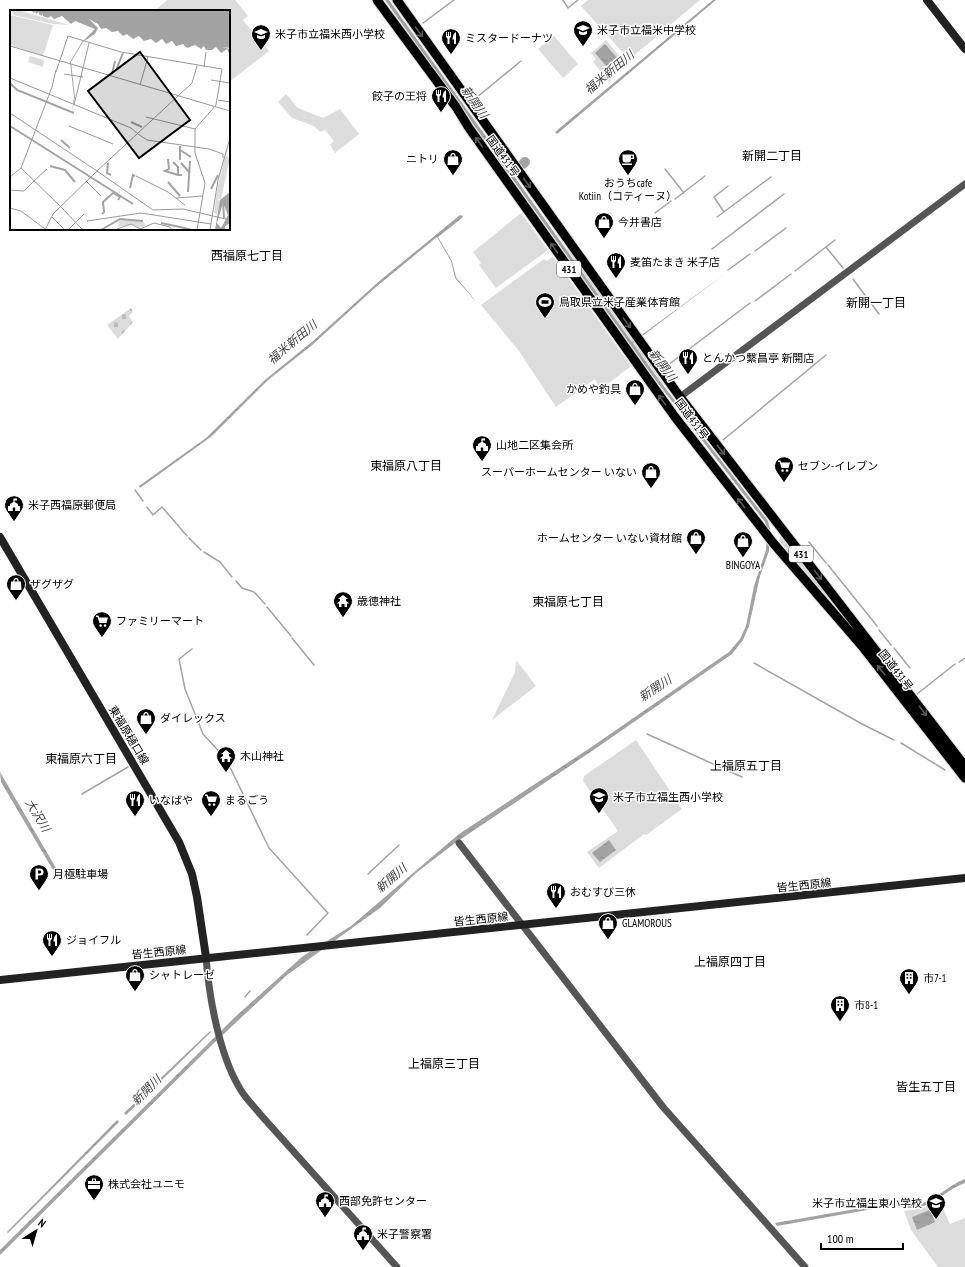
<svg xmlns="http://www.w3.org/2000/svg" width="965" height="1267" viewBox="0 0 965 1267" font-family="'PT Sans Narrow','Noto Sans JP',sans-serif">
<style>
.grass{fill:url(#grass-dots)}
.cemetery{fill:url(#cemetery-stones)}
.park{fill:#dcdcdc}
.water{fill:url(#water-ripples)}
.lines{fill:none;stroke-linecap:round;stroke-linejoin:round}
.stream{stroke:#a3a3a3;stroke-width:1.5}
.river{stroke:#a3a3a3;stroke-width:10}
.trunk-casing{stroke:#dbdbdb;stroke-width:11}
.tertiary{stroke:#555;stroke-width:7}
.secondary{stroke:#222;stroke-width:8}
.trunk{stroke:#000;stroke-width:9}
.oneway{stroke:#595959}
.labels{text-anchor:middle;dominant-baseline:central;stroke-width:3;stroke-linejoin:round;paint-order:stroke}
.shield{fill:#fff;stroke:#4c4c4c;stroke-width:1}
.shield-label{font-size:10px;font-weight:bold;fill:#000}
.poi-label{font-size:11px;fill:#000;stroke:#fff;text-anchor:start}
.street-label{font-size:11px;fill:#000;stroke:#fff}
.water-label{font-size:12px;font-style:italic;fill:#444;stroke:#fff}
.neighbourhood-label{font-size:12px;fill:#000;stroke:#fff}
.inset-river{fill:none;stroke:#a3a3a3;stroke-width:2}
.inset-road{fill:none;stroke:#999;stroke-width:1}
.view{fill:#000;fill-opacity:0.15;stroke:#000;stroke-width:2}
.inset-edge{fill:none;stroke:#000;stroke-width:2}
</style>
<defs>
<pattern id="grass-dots" width="8" height="8" patternUnits="userSpaceOnUse"><rect width="8" height="8" fill="#dcdcdc"/><path d="M2 2h.1M6 6h.1" fill="none" stroke="#bbb" stroke-width="1.8" stroke-linecap="round"/></pattern>
<pattern id="cemetery-stones" width="16" height="16" patternUnits="userSpaceOnUse"><rect width="16" height="16" fill="#dcdcdc"/><path d="M2 7V4a2 2 0 0 1 4 0v3zM10 15v-3a2 2 0 0 1 4 0v3z" fill="#bbb"/></pattern>
<pattern id="water-ripples" width="26" height="14" patternUnits="userSpaceOnUse"><rect width="26" height="14" fill="#a3a3a3"/><path d="M2 4q2-2 4 0t4 0M15 11q2-2 4 0t4 0" fill="none" stroke="#8b8b8b"/></pattern>
</defs>
<rect width="100%" height="100%" fill="#fff"/>
<path class="grass" d="M 445,83 L 512,178 L 507,177 Z
M 569,248 L 641,348 L 667,390 L 567,250 Z
M 564,252 L 664,392 L 662,394 L 591,295 Z
M 781,536 L 784,536 L 875,656 L 810,581 L 779,540 Z"/>
<path class="cemetery" d="M 131,308 L 133,312 L 129,316 L 133,322 L 118,339 L 107,325 Z"/>
<path class="park" d="M 167,0 L 235,0 L 248,16 L 243,20 L 269,51 L 229,82 L 229,11 L 159,11 L 157,9 Z
M 588,0 L 700,0 L 631,58 L 627,57 L 581,6 Z
M 554,36 L 578,64 L 563,78 L 538,49 Z
M 606,40 L 625,63 L 613,73 L 615,77 L 609,82 L 593,62 L 596,59 L 591,53 Z
M 286,94 L 298,108 L 323,118 L 340,109 L 359,134 L 335,153 L 330,145 L 334,141 L 325,130 L 320,132 L 314,126 L 292,118 L 278,102 Z
M 521,213 L 548,250 L 496,288 L 479,265 L 481,263 L 473,252 Z
M 553,257 L 631,366 L 601,389 L 595,379 L 556,407 L 519,351 L 481,305 L 544,259 L 546,261 Z
M 516,660 L 536,686 L 492,720 L 515,672 Z
M 636,740 L 682,809 L 646,835 L 644,834 L 599,868 L 587,852 L 618,831 L 583,781 L 584,776 Z
M 940,1202 L 950,1224 L 965,1218 L 965,1267 L 938,1267 L 911,1230 L 904,1211 L 927,1207 Z"/>
<path class="water" d="M 385,0 L 389,0 L 632,342 L 726,273 L 633,343 L 659,380 L 768,521 L 770,529 L 769,551 L 760,576 L 749,626 L 743,640 L 732,654 L 592,751 L 455,843 L 416,873 L 380,908 L 287,975 L 215,1042 L 0,1255 L 0,1250 L 235,1017 L 303,956 L 351,926 L 459,834 L 590,748 L 729,652 L 740,639 L 746,626 L 754,586 L 766,550 L 767,529 L 765,522 L 654,378 Z
M 713,0 L 716,0 L 557,134 L 555,132 Z
M 605,44 L 619,60 L 608,68 L 595,53 Z
M 460,215 L 463,216 L 462,218 L 438,237 L 452,261 L 456,277 L 478,304 L 455,278 L 451,261 L 437,237 L 376,287 L 311,346 L 268,380 L 212,436 L 140,488 L 139,486 L 206,438 L 266,379 L 313,341 L 377,283 Z
M 0,772 L 56,868 L 53,870 L 1,782 Z
M 609,840 L 616,850 L 600,862 L 592,853 Z
M 210,1031 L 211,1032 L 126,1115 L 124,1113 Z
M 117,1120 L 119,1122 L 8,1233 L 7,1232 Z
M 965,1179 L 965,1183 C 938,1193 928,1216 896,1205 L 777,1226 L 775,1223 L 896,1202 C 900,1203 904,1205 908,1205 C 931,1207 945,1186 965,1179 Z
M 930,1210 L 935,1222 L 917,1230 L 912,1217 Z"/>
<g class="lines">
<path class="stream" d="M 563,0 L 568,8 L 578,0
M 423,23 L 454,0
M 476,98 L 521,61
M 665,169 L 684,193
M 675,199 L 705,176
M 724,212 L 714,197 L 728,186
M 655,213 L 671,201
M 717,217 L 771,177
M 826,247 L 843,268
M 712,249 L 784,194
M 755,251 L 786,228
M 728,270 L 750,254
M 795,271 L 835,240
M 853,279 L 879,314
M 755,301 L 791,274
M 668,365 L 750,303
M 723,440 L 826,355
M 135,490 L 143,501
M 147,507 L 153,515 L 162,507 L 187,536
M 189,538 L 201,550
M 809,542 L 826,563
M 204,552 L 220,562 L 232,577
M 828,565 L 877,626
M 236,581 L 242,588 L 254,592 L 265,604
M 267,607 L 291,636
M 879,630 L 891,645
M 292,638 L 314,665
M 894,648 L 910,668
M 192,649 L 179,659 L 185,689 L 203,734 L 226,759
M 959,662 L 965,658
M 754,663 L 862,724 L 894,740
M 917,694 L 955,664
M 647,734 L 742,777
M 901,743 L 945,770
M 228,763 L 269,848 L 327,912 L 328,913 L 307,935
M 82,794 L 128,767
M 368,874 L 399,845
M 245,997 L 250,991"/>
<path class="river" d="M 523,164 L 525,162"/>
<g class="trunk-casing">
<path id="trunk" d="M 377,0 L 456,107 L 469,128 L 675,417 L 774,544 L 862,646 L 965,778
M 397,0 L 680,397 L 965,766"/>
</g>
<path class="tertiary" d="M 680,397 L 965,184
M 459,843 L 663,1107 L 805,1267
M 206,957 C 209,997 219,1053 239,1087 C 244,1097 253,1105 260,1114 L 397,1267"/>
<path class="secondary" d="M 927,0 L 965,49
M 0,537 L 179,842 L 192,874 L 197,897 L 206,957
M 0,980 L 965,878"/>
<use href="#trunk" class="trunk"/>
</g>
<defs><path id="oneway-shaft" d="M-6 0H5M1.5-3L5.5 0L1.5 3" fill="none" stroke-width="1.6" stroke-linecap="round" stroke-linejoin="round"/></defs>
<g class="oneway">
<use href="#oneway-shaft" transform="translate(419 32) rotate(55)"/>
<use href="#oneway-shaft" transform="translate(479 142) rotate(-126)"/>
<use href="#oneway-shaft" transform="translate(527 183) rotate(54)"/>
<use href="#oneway-shaft" transform="translate(554 248) rotate(-125)"/>
<use href="#oneway-shaft" transform="translate(627 323) rotate(54)"/>
<use href="#oneway-shaft" transform="translate(662 400) rotate(-126)"/>
<use href="#oneway-shaft" transform="translate(721 450) rotate(52)"/>
<use href="#oneway-shaft" transform="translate(741 503) rotate(-129)"/>
<use href="#oneway-shaft" transform="translate(818 575) rotate(52)"/>
<use href="#oneway-shaft" transform="translate(881 670) rotate(-129)"/>
<use href="#oneway-shaft" transform="translate(923 711) rotate(53)"/>
</g>
<defs>
<g id="school-pin" transform="scale(1)"><path d="M0 17L-7.5 6A9.5 9.5 0 1 1 7.5 6Z" fill="#000" stroke="#fff"/><path d="M0-5L7-2L0 1L-7-2ZM-4 1L0 2.5L4 1V4Q0 6-4 4Z" fill="#fff"/></g>
<g id="restaurant-pin" transform="scale(1)"><path d="M0 17L-7.5 6A9.5 9.5 0 1 1 7.5 6Z" fill="#000" stroke="#fff"/><path d="M-5-6h1v4h1v-4h1v4h1v-4h1v5L-1.5 .5V6h-2V.5L-5-1ZM5-6V6H3V1.5H1.5Q1.5-4 5-6Z" fill="#fff"/></g>
<g id="shop-pin" transform="scale(1)"><path d="M0 17L-7.5 6A9.5 9.5 0 1 1 7.5 6Z" fill="#000" stroke="#fff"/><path d="M-5-2.5h2.3a2.7 3.5 0 0 1 5.4 0H5L5.5 6h-11ZM-1.5-2.5h3a1.5 2.3 0 0 0-3 0Z" fill="#fff"/></g>
<g id="cafe-pin" transform="scale(1)"><path d="M0 17L-7.5 6A9.5 9.5 0 1 1 7.5 6Z" fill="#000" stroke="#fff"/><path d="M-5.5-4.5H6V0H3Q3 3.5 0 3.5H-2.5Q-5.5 3.5-5.5 0ZM3-3.2v2h1.7v-2ZM-6 4.5H4V6H-6Z" fill="#fff"/></g>
<g id="stadium-pin" transform="scale(1)"><path d="M0 17L-7.5 6A9.5 9.5 0 1 1 7.5 6Z" fill="#000" stroke="#fff"/><path d="M0-5a6.5 5 0 1 0 0 10a6.5 5 0 1 0 0-10ZM-3.5-1.8h7v3.6h-7Z" fill="#fff"/></g>
<g id="civic-pin" transform="scale(1)"><path d="M0 17L-7.5 6A9.5 9.5 0 1 1 7.5 6Z" fill="#000" stroke="#fff"/><path d="M-.6-6.5H3V-4.5H.6V-3L4-1V1h2V6H-6V1h2V-1L-.6-3ZM-1.2 2.5V6h2.4V2.5Z" fill="#fff"/></g>
<g id="supermarket-pin" transform="scale(1)"><path d="M0 17L-7.5 6A9.5 9.5 0 1 1 7.5 6Z" fill="#000" stroke="#fff"/><path d="M-6-5.5h2.5l.6 2H6L4.5 2H-2.5L-4.4-4H-6ZM-1.5 3.2a1.3 1.3 0 1 0 .1 0ZM3 3.2a1.3 1.3 0 1 0 .1 0Z" fill="#fff"/></g>
<g id="temple-pin" transform="scale(1)"><path d="M0 17L-7.5 6A9.5 9.5 0 1 1 7.5 6Z" fill="#000" stroke="#fff"/><path d="M0-6L5-2H3V0L6.5 2.5H4V6H1.5V3h-3V6H-4V2.5H-6.5L-3 0V-2H-5Z" fill="#fff"/></g>
<g id="parking-pin" transform="scale(1)"><path d="M0 17L-7.5 6A9.5 9.5 0 1 1 7.5 6Z" fill="#000" stroke="#fff"/><path d="M-3.5-5.5H1a3.5 3.5 0 0 1 0 7H-1V5.5H-3.5ZM-1-3.4V-.6H.8a1.4 1.4 0 0 0 0-2.8Z" fill="#fff"/></g>
<g id="building-pin" transform="scale(1)"><path d="M0 17L-7.5 6A9.5 9.5 0 1 1 7.5 6Z" fill="#000" stroke="#fff"/><path d="M-4-6H4V6H1V3H-1V6H-4ZM-2.5-4.3h1.7v1.8h-1.7ZM.8-4.3h1.7v1.8H.8ZM-2.5-1h1.7V.8h-1.7ZM.8-1h1.7V.8H.8Z" fill="#fff"/></g>
<g id="office-pin" transform="scale(1)"><path d="M0 17L-7.5 6A9.5 9.5 0 1 1 7.5 6Z" fill="#000" stroke="#fff"/><path d="M-6-3h4V-5.5h4V-3h4V5H-6ZM-1-4.5V-3h2v-1.5ZM-6 0V1H6V0Z" fill="#fff"/></g>
</defs>
<g fill-rule="evenodd">
<use href="#school-pin" x="583" y="30"/>
<use href="#school-pin" x="261" y="34"/>
<use href="#restaurant-pin" x="451" y="38"/>
<use href="#restaurant-pin" x="441" y="96"/>
<use href="#shop-pin" x="453" y="159"/>
<use href="#cafe-pin" x="628" y="159"/>
<use href="#shop-pin" x="604" y="222"/>
<use href="#restaurant-pin" x="616" y="262"/>
<use href="#stadium-pin" x="545" y="302"/>
<use href="#restaurant-pin" x="688" y="358"/>
<use href="#shop-pin" x="635" y="389"/>
<use href="#civic-pin" x="482" y="445"/>
<use href="#supermarket-pin" x="784" y="466"/>
<use href="#shop-pin" x="651" y="472"/>
<use href="#civic-pin" x="14" y="505"/>
<use href="#shop-pin" x="696" y="538"/>
<use href="#shop-pin" x="743" y="541"/>
<use href="#shop-pin" x="16" y="584"/>
<use href="#temple-pin" x="343" y="601"/>
<use href="#supermarket-pin" x="102" y="621"/>
<use href="#shop-pin" x="146" y="718"/>
<use href="#temple-pin" x="226" y="756"/>
<use href="#school-pin" x="599" y="797"/>
<use href="#restaurant-pin" x="135" y="800"/>
<use href="#supermarket-pin" x="211" y="800"/>
<use href="#parking-pin" x="39" y="874"/>
<use href="#restaurant-pin" x="556" y="892"/>
<use href="#shop-pin" x="608" y="923"/>
<use href="#restaurant-pin" x="52" y="940"/>
<use href="#shop-pin" x="135" y="975"/>
<use href="#building-pin" x="909" y="978"/>
<use href="#building-pin" x="840" y="1005"/>
<use href="#office-pin" x="94" y="1184"/>
<use href="#civic-pin" x="325" y="1201"/>
<use href="#school-pin" x="936" y="1203"/>
<use href="#civic-pin" x="363" y="1234"/>
</g>
<g class="labels">
<g class="shield">
<rect x="557" y="261" width="24" height="16" rx="3"/>
<rect x="789" y="546" width="24" height="16" rx="3"/>
</g>
<g class="shield-label">
<text x="569" y="269">431</text>
<text x="801" y="554">431</text>
</g>
<g class="poi-label">
<text x="597" y="30">米子市立福米中学校</text>
<text x="275" y="34">米子市立福米西小学校</text>
<text x="465" y="38">ミスタードーナツ</text>
<text x="427" y="96" text-anchor="end">餃子の王将</text>
<text x="439" y="159" text-anchor="end">ニトリ</text>
<text x="628" y="183" text-anchor="middle">おうちcafe<tspan x="628" dy="13">Kotiin（コティーヌ）</tspan></text>
<text x="618" y="222">今井書店</text>
<text x="630" y="262">麦笛たまき 米子店</text>
<text x="559" y="302">鳥取県立米子産業体育館</text>
<text x="702" y="358">とんかつ繫昌亭 新開店</text>
<text x="621" y="389" text-anchor="end">かめや釣具</text>
<text x="496" y="445">山地二区集会所</text>
<text x="798" y="466">セブン-イレブン</text>
<text x="637" y="472" text-anchor="end">スーパーホームセンター いない</text>
<text x="28" y="505">米子西福原郵便局</text>
<text x="682" y="538" text-anchor="end">ホームセンター いない資材館</text>
<text x="743" y="565" text-anchor="middle">BINGOYA</text>
<text x="30" y="584">ザグザグ</text>
<text x="357" y="601">歳徳神社</text>
<text x="116" y="621">ファミリーマート</text>
<text x="160" y="718">ダイレックス</text>
<text x="240" y="756">木山神社</text>
<text x="613" y="797">米子市立福生西小学校</text>
<text x="149" y="800">いなばや</text>
<text x="225" y="800">まるごう</text>
<text x="53" y="874">月極駐車場</text>
<text x="570" y="892">おむすび三休</text>
<text x="622" y="923">GLAMOROUS</text>
<text x="66" y="940">ジョイフル</text>
<text x="149" y="975">シャトレーゼ</text>
<text x="923" y="978">市7-1</text>
<text x="854" y="1005">市8-1</text>
<text x="108" y="1184">株式会社ユニモ</text>
<text x="339" y="1201">西部免許センター</text>
<text x="922" y="1203" text-anchor="end">米子市立福生東小学校</text>
<text x="377" y="1234">米子警察署</text>
</g>
<g class="street-label">
<text transform="translate(503 156) rotate(54)">国道431号</text>
<text transform="translate(692 419) rotate(53)">国道431号</text>
<text transform="translate(896 670) rotate(52)">国道431号</text>
<text transform="translate(129 735) rotate(59)">東福原樋口線</text>
<text transform="translate(804 885) rotate(-6)">皆生西原線</text>
<text transform="translate(481 919) rotate(-6)">皆生西原線</text>
<text transform="translate(159 952) rotate(-6)">皆生西原線</text>
</g>
<g class="water-label">
<text transform="translate(609 72) rotate(-40)">福米新田川</text>
<text transform="translate(475 102) rotate(55)">新開川</text>
<text transform="translate(292 342) rotate(-40)">福米新田川</text>
<text transform="translate(663 365) rotate(53)">新開川</text>
<text transform="translate(655 688) rotate(-34)">新開川</text>
<text transform="translate(38 815) rotate(59)">大沢川</text>
<text transform="translate(391 878) rotate(-41)">新開川</text>
<text transform="translate(146 1090) rotate(-45)">新開川</text>
</g>
<g class="neighbourhood-label">
<text x="772" y="155">新開二丁目</text>
<text x="247" y="255">西福原七丁目</text>
<text x="876" y="302">新開一丁目</text>
<text x="406" y="465">東福原八丁目</text>
<text x="568" y="601">東福原七丁目</text>
<text x="81" y="758">東福原六丁目</text>
<text x="746" y="765">上福原五丁目</text>
<text x="730" y="961">上福原四丁目</text>
<text x="444" y="1063">上福原三丁目</text>
<text x="926" y="1086">皆生五丁目</text>
</g>
</g>
<g transform="translate(10 10)">
<rect width="220" height="220" fill="#fff"/>
<path d="M 0,5 L 43,15 L 33,46 L 0,35 ZM 215,146 L 220,148 L 211,189 L 207,189 L 210,191 L 207,204 L 204,203 L 207,180 Z" fill="#dcdcdc"/>
<path d="M 2,0 L 8,0 L 59,15 L 43,14 L 3,5 Z" fill="#dcdcdc"/>
<path d="M 20,46 L 34,50 L 33,57 L 18,52 ZM 119,209 L 133,211 L 136,216 L 129,218 L 122,214 L 108,217 L 109,211 Z" fill="#dcdcdc"/>
<path d="M 21,0 L 220,0 L 220,38 L 212,37 L 220,39 L 220,45 L 217,39 L 211,43 L 206,37 L 202,40 L 196,40 L 194,36 L 191,39 L 185,35 L 177,38 L 173,34 L 166,36 L 162,31 L 156,34 L 152,29 L 146,33 L 141,29 L 134,31 L 129,26 L 123,29 L 118,24 L 122,30 L 119,42 L 122,30 L 117,24 L 113,26 L 108,21 L 102,22 L 96,18 L 91,19 L 88,14 L 79,9 L 88,18 L 85,24 L 73,32 L 61,52 L 65,87 L 62,102 L 64,87 L 60,52 L 72,32 L 85,19 L 65,11 L 61,14 L 52,6 L 44,9 L 41,6 L 38,8 L 33,6 L 33,3 L 32,6 L 29,4 L 29,2 L 26,4 L 25,1 L 24,3 ZM 220,182 L 220,213 L 215,216 L 215,220 L 205,220 L 210,190 ZM 213,193 L 218,205 L 211,218 L 207,213 Z" fill="#a3a3a3" fill-rule="evenodd"/>
<path class="inset-river" d="M 107,58 L 113,43M 102,64 L 105,51M 0,73 L 7,80 L 64,103M 121,112 L 132,117M 0,116 L 123,194M 51,130 L 60,138M 170,140 L 181,147M 158,149 L 159,159 L 155,161 L 168,165M 170,150 L 170,136M 163,152 L 168,157 L 168,165 L 172,165M 98,153 L 97,163 L 101,165M 171,153 L 180,163M 40,156 L 55,160 L 65,172M 158,172 L 170,186M 120,178 L 123,165 L 125,166M 201,179 L 208,165M 178,182 L 180,151M 213,191 L 214,208M 92,204 L 94,202 L 93,192 L 103,183 L 110,187 L 108,190M 151,213 L 170,217M 170,217 L 182,220M 91,220 L 110,209 L 133,211"/>
<path class="inset-road" d="M 0,36 L 220,101M 194,57 L 196,42M 46,62 L 58,26 L 111,42 L 212,59 L 206,95 L 185,119 L 185,143 L 195,173 L 187,220M 54,64 L 73,67M 0,68 L 121,118 L 128,124M 201,70 L 220,73M 130,75 L 138,47M 208,90 L 220,92M 64,95 L 79,33M 0,103 L 87,161M 136,107 L 185,119M 59,116 L 103,134M 128,124 L 137,130 L 199,139 L 213,144 L 213,148M 11,158 L 50,196M 87,161 L 182,73 L 187,56M 126,166 L 158,182 L 175,195M 0,167 L 11,158 L 42,77 L 46,60M 24,171 L 37,159M 76,171 L 91,186M 0,180 L 14,181 L 24,171M 166,188 L 193,186M 50,196 L 73,220M 0,198 L 11,201 L 35,219M 131,203 L 201,214M 42,207 L 55,220M 77,211 L 131,203M 121,214 L 130,219 L 144,213 L 160,217 L 162,220M 107,219 L 121,214M 35,220 L 43,204 L 87,161 L 143,200 L 173,199 L 220,210M 58,220 L 74,204M 200,220 L 208,170 L 220,128"/>
<path class="view" d="M 130,42 L 180,110 L 129,148 L 78,81 Z"/>
<rect width="220" height="220" class="inset-edge"/>
</g>
<g transform="translate(36 1231) rotate(37)" stroke="#ffffff" stroke-width="3" paint-order="stroke">
<path d="M0-3L7 15L0 10L-7 15Z" fill="#000000"/>
<text y="-6" font-size="11" font-weight="bold" text-anchor="middle" fill="#000000">N</text>
</g>
<path d="M821 1243v6h82v-6" fill="none" stroke="#000000" stroke-width="2"/>
<text x="827" y="1243" font-size="12" fill="#000000" stroke="#ffffff" stroke-width="3" paint-order="stroke">100 m</text>
</svg>
